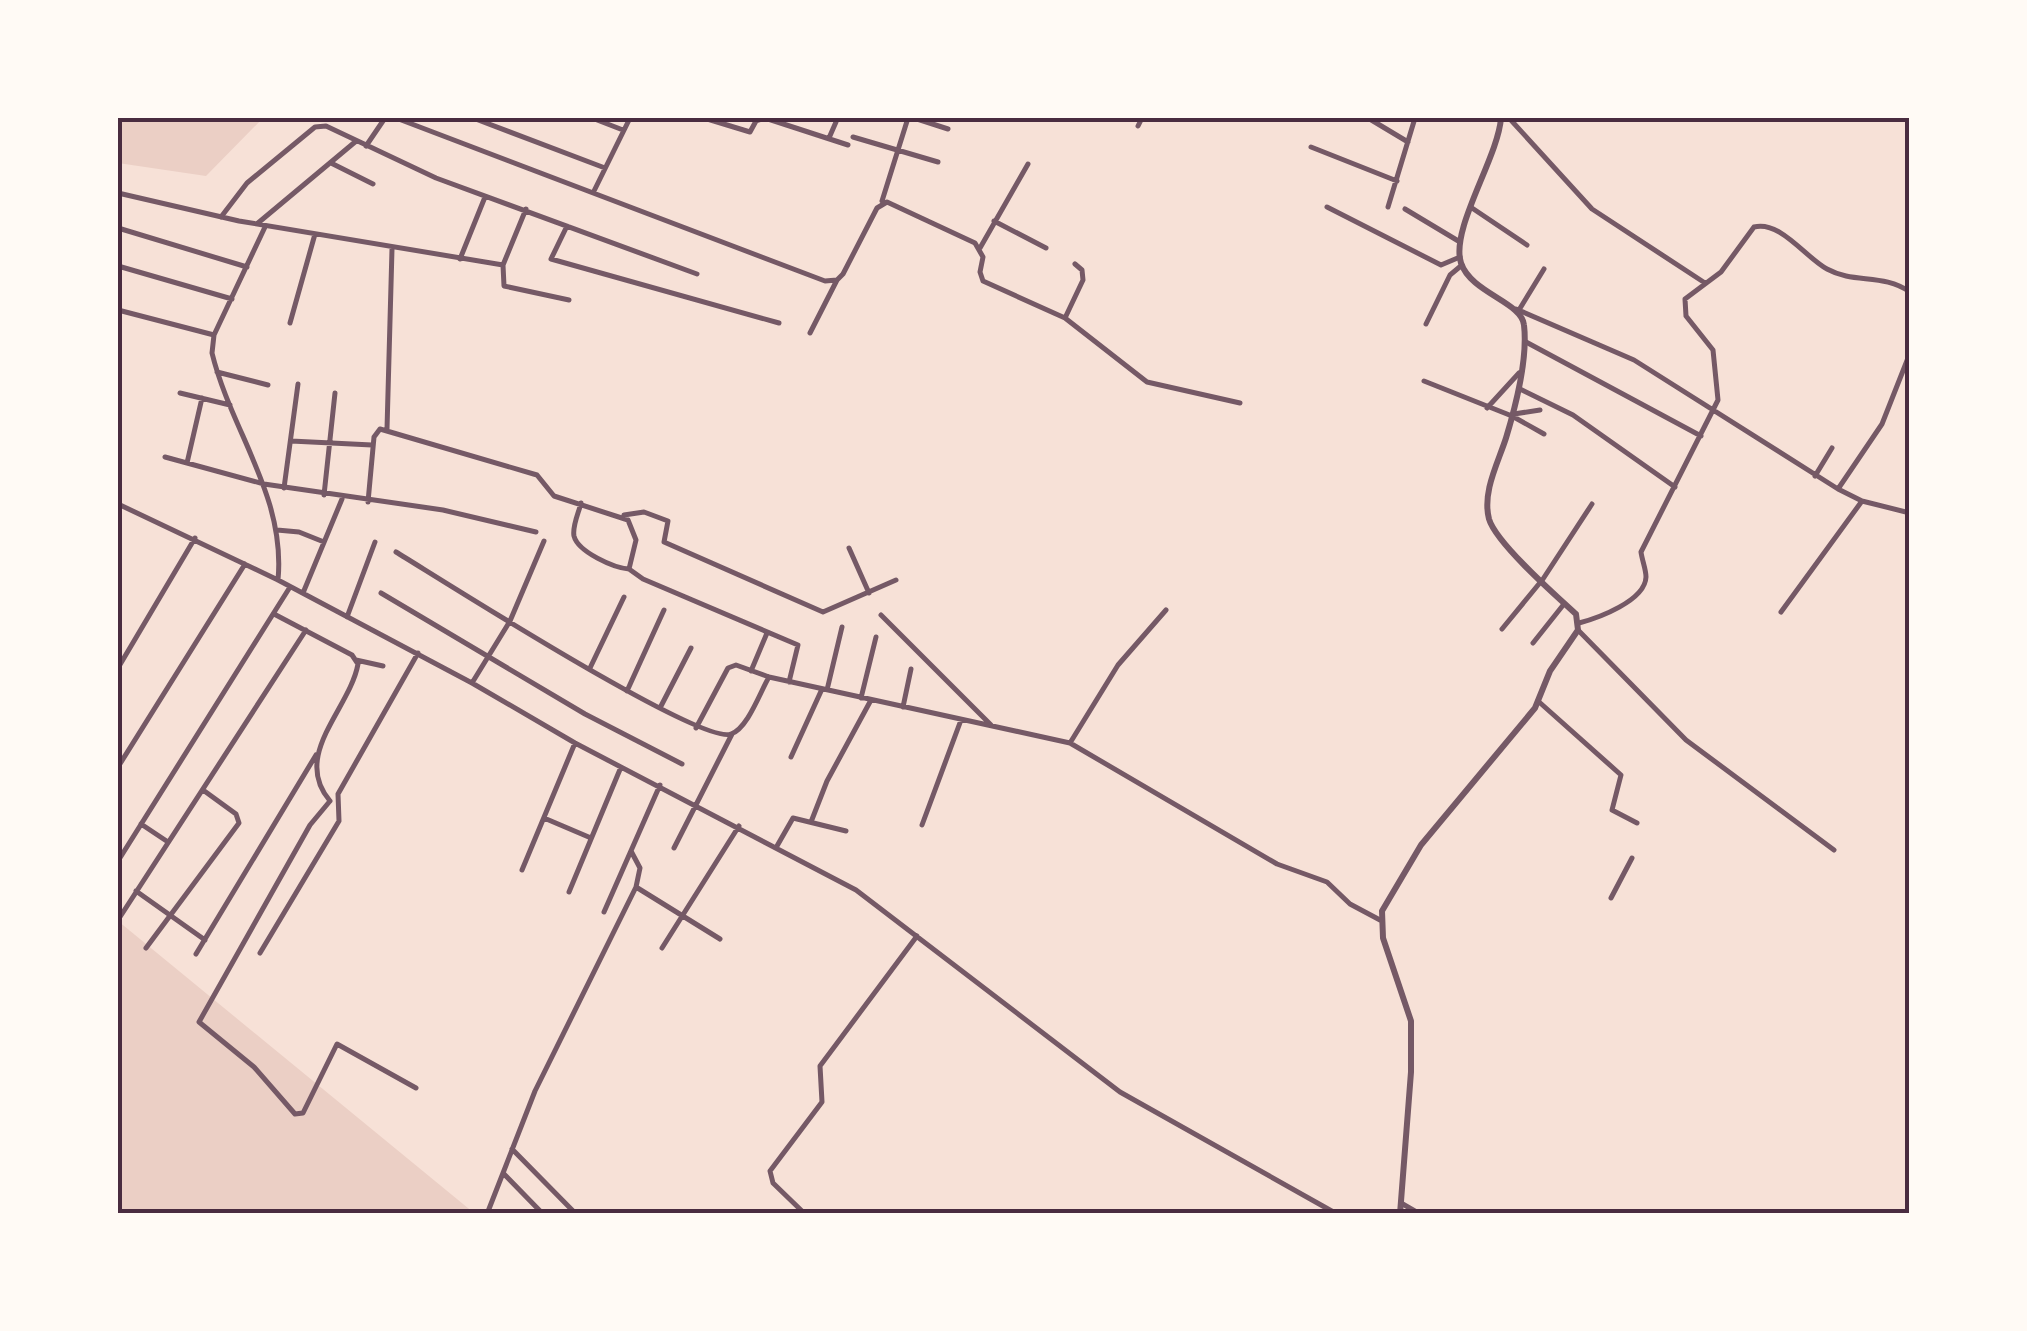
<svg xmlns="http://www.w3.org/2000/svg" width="2027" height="1331" viewBox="0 0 2027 1331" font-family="Merriweather,serif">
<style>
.green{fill:#ebcfc5}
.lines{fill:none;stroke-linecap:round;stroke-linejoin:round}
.minor{stroke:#755966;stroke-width:5}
.tertiary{stroke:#755966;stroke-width:6}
.neatline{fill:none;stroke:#4a2c40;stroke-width:4}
</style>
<rect width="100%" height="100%" fill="#f7e1d7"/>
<path class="green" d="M 118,118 L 263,118 L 206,176 L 118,163 Z
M 118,921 L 474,1213 L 118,1213 Z"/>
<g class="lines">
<path class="minor" d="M 396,118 L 825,281 L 837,280 L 843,274 L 877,208 L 887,202 L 975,243 L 983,257 L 980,272 L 983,281 L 1065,318 L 1147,382 L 1240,403
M 473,118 L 605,168
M 592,118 L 623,130
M 704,118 L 750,132 L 756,121 L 765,118 L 848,145
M 914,118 L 948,129
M 1368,118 L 1408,142
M 1509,118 L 1592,209 L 1705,283
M 1138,126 L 1142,118
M 853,137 L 938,162
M 829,138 L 836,122
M 366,146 L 385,118
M 1311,147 L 1397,181
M 331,163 L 373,184
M 594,191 L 630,118
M 118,193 L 239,221 L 503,265 L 526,209
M 882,201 L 908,118
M 1327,207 L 1441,265 L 1460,257
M 1388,207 L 1415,118
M 1472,208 L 1527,245
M 1405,209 L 1460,242
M 221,217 L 247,183 L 315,127 L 326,126 L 436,178 L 697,274
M 994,221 L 1046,248
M 258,223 L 355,142
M 567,226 L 551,259 L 779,323
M 265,227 L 214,335 L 212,353 C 231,431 286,496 278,580
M 118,228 L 247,267
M 980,248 L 1028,164
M 460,259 L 485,197
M 503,265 L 504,286 L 569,300
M 118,266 L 232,299
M 1516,309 L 1634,360 L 1838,489 L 1862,501 L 1910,513
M 118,310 L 214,335
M 1519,310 L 1544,269
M 1065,318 L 1083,280 L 1082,270 L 1075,264
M 290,323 L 315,234
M 1426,324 L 1450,275 L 1462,265
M 810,333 L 837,280
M 1526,342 L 1701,436
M 217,372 L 268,385
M 1424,381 L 1512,416 L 1544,434
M 1520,389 L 1573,415 L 1675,487
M 180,393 L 230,405
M 1487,408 L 1519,373
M 1514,414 L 1540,410
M 387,429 L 392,249
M 291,441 L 372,445
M 165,457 L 264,484 L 443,510 L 536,532
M 187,463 L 202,398
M 1815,476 L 1832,448
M 284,488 L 298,384
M 1838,489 L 1882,424 L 1910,353
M 324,495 L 335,393
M 368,502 L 374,437 L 380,429 L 537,475 L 554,496 L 628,520 L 636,540 L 629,569 L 643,579 L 798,645 L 789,682
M 581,503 C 579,512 572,526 574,536 C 578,552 614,568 629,569
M 118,504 L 278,580 L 472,683 L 575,743 L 856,890 L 1120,1092 L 1337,1214
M 624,515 L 644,512 L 668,521 L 664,542 L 823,612 L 896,580
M 277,530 L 299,532 L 324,542
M 849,548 L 869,593
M 396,552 C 439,578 701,746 731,734 C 748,728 760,692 769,677
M 303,593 L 342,499
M 381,593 L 585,714 L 682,764
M 1781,612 L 1862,501
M 274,614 L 352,655 L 358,664 C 350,709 291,755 330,801
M 881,615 L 991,725
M 347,617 L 375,542
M 1579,623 C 1598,618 1645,601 1646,577 C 1646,569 1642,560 1641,552 L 1718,400 L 1713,350 L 1686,316 L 1685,299 L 1721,272 L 1754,227 C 1780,220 1806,258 1827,269 C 1854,284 1883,273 1910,292
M 1502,629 L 1543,579 L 1592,504
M 1578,630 L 1686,740 L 1834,850
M 1533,643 L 1564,604
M 356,660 L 383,666
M 118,668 L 195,538
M 590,668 L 624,597
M 751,671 L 767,633
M 472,683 L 510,621 L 544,541
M 827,690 L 842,627
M 627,691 L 664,610
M 861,698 L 876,637
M 1538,701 L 1621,775 L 1612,810 L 1637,823
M 903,707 L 911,669
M 660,708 L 691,648
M 696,728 L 728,668 L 736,665 L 769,677 L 1070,743 L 1277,864 L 1327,882 L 1350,904 L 1380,920
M 1070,743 L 1118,665 L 1166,610
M 791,757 L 822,689
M 118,767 L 245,564
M 330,801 L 310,825 L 199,1022 L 254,1067 L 295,1114 L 303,1113 L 337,1044 L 416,1088
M 544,818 L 591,838
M 811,822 L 827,781 L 871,700
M 141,824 L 168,842
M 922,825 L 961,720
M 777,846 L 793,818 L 846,831
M 674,848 L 732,734
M 118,861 L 290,587
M 522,870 L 575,743
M 636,887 L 720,939
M 136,891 L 205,940
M 569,892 L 621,767
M 1611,898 L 1632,858
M 604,912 L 660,785
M 118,920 L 306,630
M 146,948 L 239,823 L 236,814 L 203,790
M 662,948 L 739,826
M 260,953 L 339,821 L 338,794 L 418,653
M 196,954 L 316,755
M 512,1149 L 576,1214
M 503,1173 L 543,1214
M 1401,1203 L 1420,1214
M 487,1214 L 535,1091 L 636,887 L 640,868 L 631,851
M 805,1214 L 773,1183 L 770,1171 L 822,1102 L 820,1066 L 917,936"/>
<path class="tertiary" d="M 1400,1214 L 1411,1072 L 1411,1021 L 1383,938 L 1382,911 L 1421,845 L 1535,708 L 1550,671 L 1578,630 L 1576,614 C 1556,596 1496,543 1489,519 C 1482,492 1498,463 1506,438 C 1516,405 1528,359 1524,325 C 1522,302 1471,293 1461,263 C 1450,229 1498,158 1501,118"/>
</g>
<rect width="2027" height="1331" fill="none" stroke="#fffaf5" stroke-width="240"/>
<rect x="120" y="120" width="1787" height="1091" class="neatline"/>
</svg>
